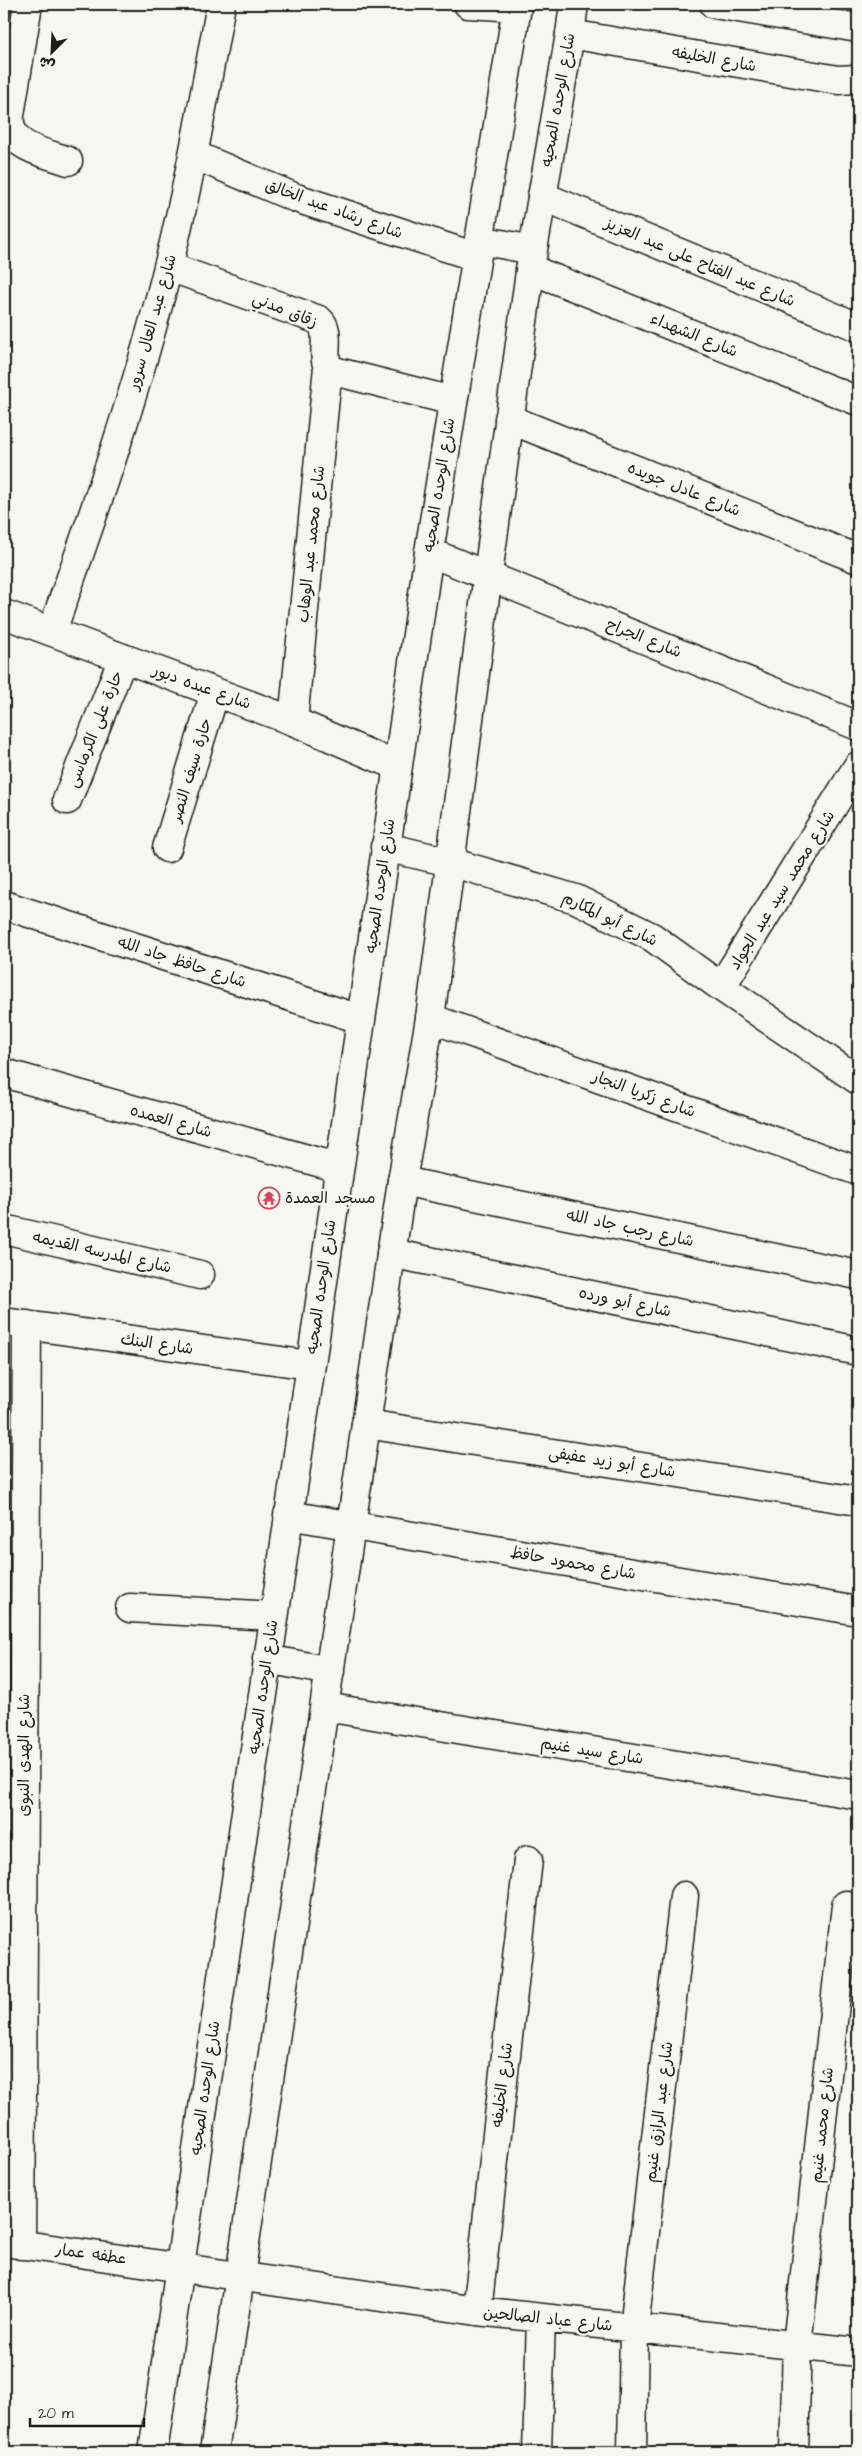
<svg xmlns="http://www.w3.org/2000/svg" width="862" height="2456" viewBox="0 0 862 2456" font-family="'Architects Daughter','Playpen Sans Arabic',sans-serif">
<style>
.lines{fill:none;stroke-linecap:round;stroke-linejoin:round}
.minor-casing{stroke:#1c1c1c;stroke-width:31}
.major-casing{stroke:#1c1c1c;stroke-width:31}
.minor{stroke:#f6f6f2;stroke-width:28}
.major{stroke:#f6f6f2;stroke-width:28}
.labels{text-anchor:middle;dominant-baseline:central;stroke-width:4.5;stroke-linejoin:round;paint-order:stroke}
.street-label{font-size:16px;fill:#1c1c1c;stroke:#f6f6f2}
.poi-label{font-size:16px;fill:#1c1c1c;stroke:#f6f6f2;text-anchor:start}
</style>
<rect width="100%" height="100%" fill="#f6f6f2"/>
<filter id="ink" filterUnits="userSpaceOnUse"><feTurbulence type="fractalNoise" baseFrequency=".02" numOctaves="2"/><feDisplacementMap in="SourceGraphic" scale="10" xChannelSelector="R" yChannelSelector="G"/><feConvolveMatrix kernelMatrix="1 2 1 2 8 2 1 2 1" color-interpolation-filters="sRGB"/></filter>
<g filter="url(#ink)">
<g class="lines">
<g class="minor-casing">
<path id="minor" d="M 28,4 L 10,115 C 6,148 44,152 68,161
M 570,34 L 574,4
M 194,155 L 296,198 L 476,257
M 542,196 L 858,327
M 169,267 L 319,320 C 333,332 319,357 330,370 L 453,401
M 530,269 L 858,401
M 509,419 L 858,559
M 429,552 L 858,726
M 4,614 L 293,721 L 397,766
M 52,631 C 95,511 137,391 168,267 C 190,180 205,92 221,4
M 293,721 L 328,367
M 67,800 L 123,658
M 385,847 L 450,862 L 576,899 L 652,937 L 721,987 L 858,1080
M 167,848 L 215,692
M 4,905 L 360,1019
M 721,987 L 858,766
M 430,1018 L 858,1171
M 4,1073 L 339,1168
M 402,1181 L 858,1275
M 4,1229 L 200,1275
M 391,1253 L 858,1351
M 4,1322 L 310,1365
M 366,1424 L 858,1501
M 288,1515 L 858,1611
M 130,1608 L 273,1616
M 325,1707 L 858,1795
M 4,2242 L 477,2311 L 858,2352
M 21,2245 L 27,1325
M 477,2311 L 528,1860
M 537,2452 L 541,2318
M 632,2452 L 634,2328 L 684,1896
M 794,2452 L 797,2345 L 846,1905"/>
</g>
<g class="major-casing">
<path id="major" d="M 714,4 L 858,28
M 479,240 L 533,250
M 267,1659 L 330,1671
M 153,2452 L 429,552 L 517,7 L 468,4
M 214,2452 L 402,1181 L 430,1018 L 488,574 L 533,250 L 570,34 L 838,80 L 858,79"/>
</g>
<use href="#minor" class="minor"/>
<use href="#major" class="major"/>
</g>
</g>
<defs>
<g id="temple-ring" transform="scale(1.125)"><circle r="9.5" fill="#f6f6f2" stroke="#d1495b" stroke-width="1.5"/><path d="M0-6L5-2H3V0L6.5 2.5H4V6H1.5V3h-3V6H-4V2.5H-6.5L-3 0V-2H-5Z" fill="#d1495b"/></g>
</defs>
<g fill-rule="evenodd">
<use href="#temple-ring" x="269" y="1198"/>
</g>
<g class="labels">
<g class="street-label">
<text transform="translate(714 59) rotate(10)">شارع الخليفه</text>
<text transform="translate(558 100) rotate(-80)">شارع الوحده الصحيه</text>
<text transform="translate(334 209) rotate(20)">شارع رشاد عبد الخالق</text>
<text transform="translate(700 262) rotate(23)">شارع عبد الفتاح على عبد العزيز</text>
<text transform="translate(285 310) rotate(22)">زقاق مدني</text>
<text transform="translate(152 322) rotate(-74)">شارع عبد العال سرور</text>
<text transform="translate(694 335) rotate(22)">شارع الشهداء</text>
<text transform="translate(439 485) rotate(-81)">شارع الوحده الصحيه</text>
<text transform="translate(684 489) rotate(22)">شارع عادل جويده</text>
<text transform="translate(311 544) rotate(-84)">شارع محمد عبد الوهاب</text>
<text transform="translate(644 638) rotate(22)">شارع الجراح</text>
<text transform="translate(202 687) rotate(20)">شارع عبده دبور</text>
<text transform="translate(95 729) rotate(-68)">حارة على الكرماسى</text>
<text transform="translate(191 770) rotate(-73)">حارة سيف النصر</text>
<text transform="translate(380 886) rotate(-82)">شارع الوحده الصحيه</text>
<text transform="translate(782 890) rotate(-58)">شارع محمد سيد عبد الجواد</text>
<text transform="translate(610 919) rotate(26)">شارع أبو المكارم</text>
<text transform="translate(182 962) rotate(18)">شارع حافظ جاد الله</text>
<text transform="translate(644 1094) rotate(20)">شارع زكريا النجار</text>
<text transform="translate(171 1121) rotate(16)">شارع العمده</text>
<text transform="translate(630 1228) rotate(12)">شارع رجب جاد الله</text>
<text transform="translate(102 1252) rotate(13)">شارع المدرسه القديمه</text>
<text transform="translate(321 1287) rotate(-82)">شارع الوحده الصحيه</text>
<text transform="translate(625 1302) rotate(12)">شارع أبو ورده</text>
<text transform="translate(157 1344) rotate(8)">شارع البنك</text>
<text transform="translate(612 1462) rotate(9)">شارع أبو زيد عفيفى</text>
<text transform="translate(573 1563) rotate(10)">شارع محمود حافظ</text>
<text transform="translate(263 1687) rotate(-82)">شارع الوحده الصحيه</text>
<text transform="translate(592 1751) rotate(9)">شارع سيد غنيم</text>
<text transform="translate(24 1755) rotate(-90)">شارع الهدى النبوى</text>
<text transform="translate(502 2085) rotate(-83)">شارع الخليفه</text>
<text transform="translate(205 2088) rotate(-82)">شارع الوحده الصحيه</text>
<text transform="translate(659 2112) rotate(-83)">شارع عبد الرازق غنيم</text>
<text transform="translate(822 2125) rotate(-84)">شارع محمد غنيم</text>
<text transform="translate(91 2254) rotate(8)">عطفه عمار</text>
<text transform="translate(548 2319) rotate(6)">شارع عباد الصالحين</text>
</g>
<g class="poi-label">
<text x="285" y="1198">مسجد العمدة</text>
</g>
</g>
<rect width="862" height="2456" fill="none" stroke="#f6f6f2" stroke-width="20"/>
<rect x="10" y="10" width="842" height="2436" fill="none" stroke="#1c1c1c" stroke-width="2" filter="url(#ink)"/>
<g transform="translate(52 52) rotate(204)" stroke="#f6f6f2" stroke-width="4" paint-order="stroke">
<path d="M0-4L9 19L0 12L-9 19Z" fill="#1c1c1c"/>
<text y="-8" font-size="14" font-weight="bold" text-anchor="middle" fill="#1c1c1c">ش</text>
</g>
<path d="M30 2418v8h114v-8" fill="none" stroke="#1c1c1c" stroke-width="2.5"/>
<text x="38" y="2418" font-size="15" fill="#1c1c1c" stroke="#f6f6f2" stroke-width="4" paint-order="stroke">20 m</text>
</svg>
